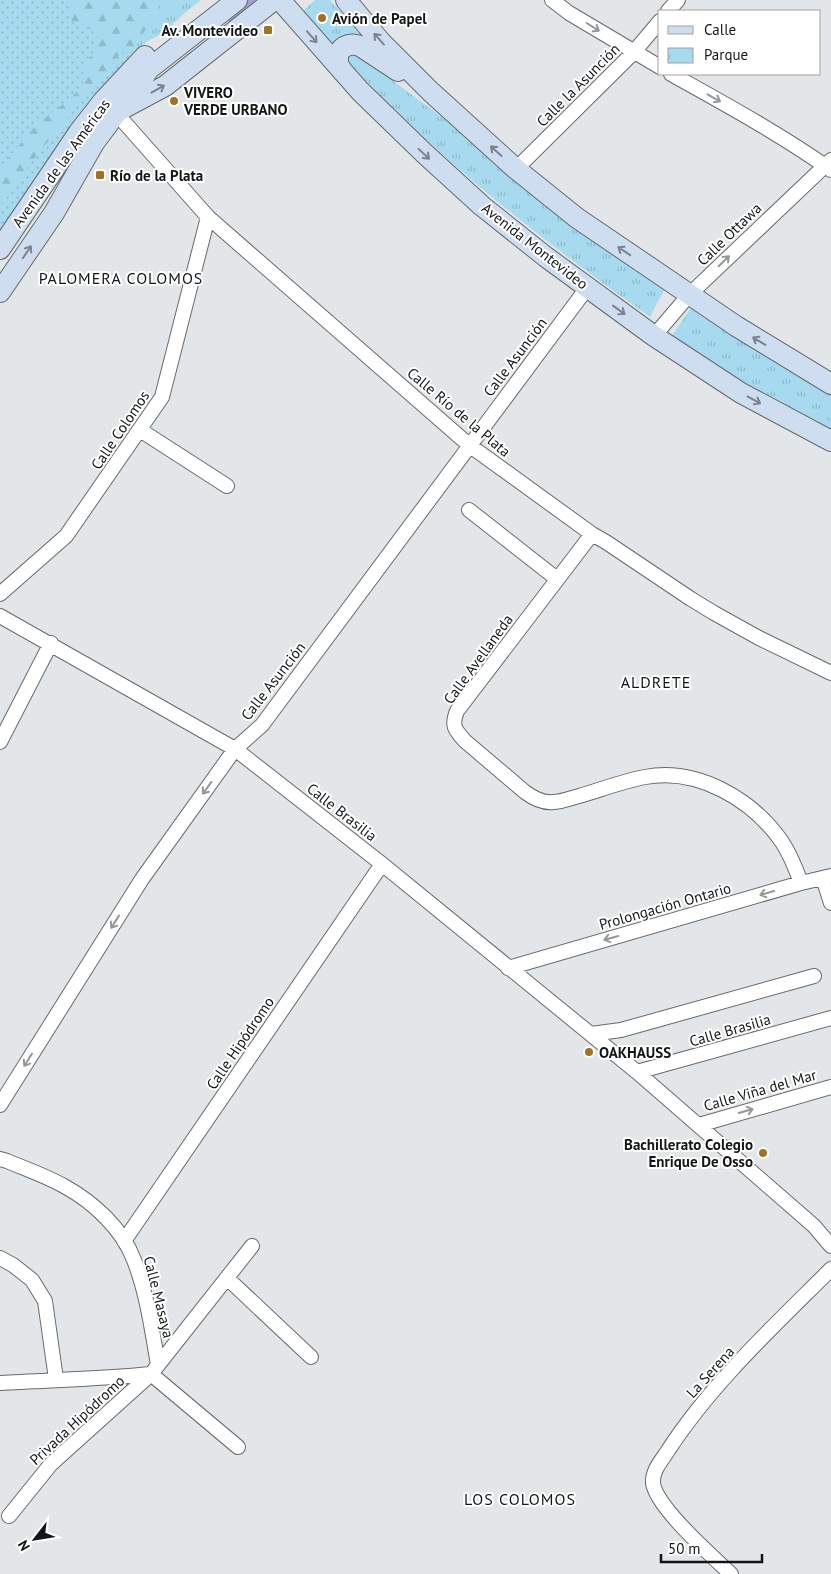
<svg xmlns="http://www.w3.org/2000/svg" width="831" height="1574" viewBox="0 0 831 1574" font-family="'PT Sans',sans-serif">
<style>
.grass{fill:url(#grass-dots)}
.forest{fill:url(#forest-firs)}
.park{fill:url(#park-tufts)}
.lines{fill:none;stroke-linecap:round;stroke-linejoin:round}
.canal{stroke:#a2a1d7;stroke-width:14}
.street-casing{stroke:#676b6c;stroke-width:16}
.secondary-casing{stroke:#676b6c;stroke-width:22}
.street{stroke:#fff;stroke-width:14}
.secondary{stroke:#ceddf0;stroke-width:20}
.oneway{stroke:#959696}
.oneway2{stroke:#7a838e}
.poi-dot{fill:#a07224;stroke:#fff;stroke-width:2}
.labels{text-anchor:middle;dominant-baseline:central;stroke-width:4;stroke-linejoin:round;paint-order:stroke}
.poi-label{font-size:15px;font-weight:bold;fill:#141616;stroke:#fff;text-anchor:start}
.street-label{font-size:15px;fill:#141616;stroke:#fff}
.neighbourhood-label{font-size:16px;letter-spacing:1px;fill:#141616;stroke:#fff}
</style>
<defs>
<pattern id="grass-dots" width="8" height="8" patternUnits="userSpaceOnUse" patternTransform="scale(1.25)"><rect width="8" height="8" fill="#a7daef"/><path d="M2 2h.1M6 6h.1" fill="none" stroke="#8fbacc" stroke-width="1.8" stroke-linecap="round"/></pattern>
<pattern id="forest-firs" width="22" height="20" patternUnits="userSpaceOnUse" patternTransform="scale(1.25)"><rect width="22" height="20" fill="#a7daef"/><path d="M5 1l3.5 6h-7zM16 11l3.5 6h-7z" fill="#8fbacc"/></pattern>
<pattern id="park-tufts" width="24" height="20" patternUnits="userSpaceOnUse" patternTransform="scale(1.25)"><rect width="24" height="20" fill="#a7daef"/><path d="M3 7l-1-3M5 7V3M7 7l1-3M15 17l-1-3M17 17v-4M19 17l1-3" fill="none" stroke="#8fbacc"/></pattern>
</defs>
<rect width="100%" height="100%" fill="#e2e6e8"/>
<path class="grass" d="M 0,0 L 165,0 L 161,3 L 132,53 L 101,100 L 0,239 Z"/>
<path class="forest" d="M 72,0 L 199,0 L 162,34 L 120,54 L 32,161 L 0,207 L 0,168 L 38,123 L 66,102 L 77,92 L 83,83 L 83,68 L 95,50 L 93,45 L 100,43 C 96,37 94,31 88,28 C 84,25 80,25 76,23 C 66,18 66,9 72,0 Z"/>
<path class="park" d="M 165,0 L 201,0 L 132,53 L 161,3 Z
M 315,0 L 330,0 L 373,48 L 335,49 L 302,12 Z
M 353,48 L 373,66 L 469,137 L 552,211 L 665,289 L 650,317 C 561,254 474,187 396,111 C 379,95 362,77 346,59 Z
M 692,306 L 831,394 L 831,430 L 762,393 L 671,337 Z"/>
<g class="lines">
<path class="canal" d="M 234,17 L 257,0"/>
<g class="street-casing">
<path id="street" d="M 552,0 L 569,13 L 660,67
M 668,11 L 678,0
M 671,74 C 725,104 780,134 831,170
M 116,113 L 208,217 L 469,445 L 592,534 L 606,542 L 691,599 L 714,613 L 759,638 L 831,673
M 516,169 L 633,53 L 660,21
M 654,336 L 689,295 L 831,160
M 140,430 L 227,486
M 469,510 L 557,579
M 592,534 L 457,711 C 451,726 455,730 465,741 L 525,792 C 533,798 543,803 553,802 C 562,802 571,798 579,796 C 600,790 623,781 645,777 C 698,767 753,800 782,842 C 790,854 796,869 801,883
M 0,594 L 66,536 L 162,397 L 208,217
M 0,616 L 235,749 L 382,864 L 637,1072 L 814,1226 L 831,1246
M 0,742 L 51,643
M 823,878 L 831,903
M 508,968 L 801,883 L 831,876
M 591,1034 L 621,1030 L 814,976
M 637,1072 L 831,1018
M 0,1105 L 142,879 L 235,749 L 262,725 L 587,288
M 699,1125 L 831,1087
M 0,1159 L 7,1161 C 26,1169 46,1176 64,1186 C 93,1202 122,1228 134,1260 C 147,1293 152,1330 158,1365
M 124,1241 L 382,864
M 0,1258 L 13,1265 L 32,1280 L 45,1301 L 56,1379
M 227,1278 L 311,1357
M 0,1383 C 50,1380 101,1379 151,1374 L 238,1447
M 9,1516 L 51,1464 L 151,1374 L 252,1246
M 731,1574 C 712,1556 656,1507 653,1483 C 652,1470 663,1459 669,1449 C 713,1382 774,1326 831,1269"/>
</g>
<g class="secondary-casing">
<path id="secondary" d="M 280,0 L 360,91 L 425,154 L 482,206 L 546,257 L 654,336 L 741,393 L 831,441
M 346,0 L 380,41 L 431,92 L 516,169 L 577,218 L 736,326 L 831,384
M 343,72 L 338,64 L 338,53 C 344,45 351,43 360,46 L 398,71
M 122,109 L 165,86 L 274,0
M 0,249 L 79,132 L 104,100 L 145,56
M 0,292 L 54,213 L 94,143 L 150,68 L 237,0"/>
</g>
<use href="#street" class="street"/>
<use href="#secondary" class="secondary"/>
</g>
<defs><path id="oneway-shaft" d="M-6 0H5M1.5-3L5.5 0L1.5 3" fill="none" stroke-width="1.6" stroke-linecap="round" stroke-linejoin="round" transform="scale(1.25)"/></defs>
<g class="oneway">
<use href="#oneway-shaft" transform="translate(593 27) rotate(32)"/>
<use href="#oneway-shaft" transform="translate(714 98) rotate(29)"/>
<use href="#oneway-shaft" transform="translate(724 261) rotate(-44)"/>
<use href="#oneway-shaft" transform="translate(207 788) rotate(126)"/>
<use href="#oneway-shaft" transform="translate(767 893) rotate(164)"/>
<use href="#oneway-shaft" transform="translate(115 922) rotate(122)"/>
<use href="#oneway-shaft" transform="translate(611 938) rotate(164)"/>
<use href="#oneway-shaft" transform="translate(28 1060) rotate(122)"/>
<use href="#oneway-shaft" transform="translate(746 1111) rotate(-16)"/>
</g>
<g class="oneway2">
<use href="#oneway-shaft" transform="translate(312 37) rotate(49)"/>
<use href="#oneway-shaft" transform="translate(379 39) rotate(-132)"/>
<use href="#oneway-shaft" transform="translate(158 89) rotate(-29)"/>
<use href="#oneway-shaft" transform="translate(496 151) rotate(-138)"/>
<use href="#oneway-shaft" transform="translate(424 154) rotate(43)"/>
<use href="#oneway-shaft" transform="translate(624 251) rotate(-146)"/>
<use href="#oneway-shaft" transform="translate(27 252) rotate(-56)"/>
<use href="#oneway-shaft" transform="translate(619 310) rotate(36)"/>
<use href="#oneway-shaft" transform="translate(759 341) rotate(-149)"/>
<use href="#oneway-shaft" transform="translate(754 400) rotate(28)"/>
</g>
<g class="poi-dot">
<circle cx="322" cy="18" r="5"/>
<rect x="263" y="25" width="10" height="10" rx="2.5"/>
<circle cx="174" cy="101" r="5"/>
<rect x="95" y="170" width="10" height="10" rx="2.5"/>
<circle cx="589" cy="1052" r="5"/>
<circle cx="763" cy="1153" r="5"/>
</g>
<g class="labels">
<g class="poi-label">
<text x="332" y="18">Avión de Papel</text>
<text x="258" y="30" text-anchor="end">Av. Montevideo</text>
<text x="184" y="92">VIVERO<tspan x="184" dy="17">VERDE URBANO</tspan></text>
<text x="110" y="175">Río de la Plata</text>
<text x="599" y="1052">OAKHAUSS</text>
<text x="753" y="1144" text-anchor="end">Bachillerato Colegio<tspan x="753" dy="17">Enrique De Osso</tspan></text>
</g>
<g class="street-label">
<text transform="translate(578 85) rotate(-45)">Calle la Asunción</text>
<text transform="translate(61 163) rotate(-54)">Avenida de las Américas</text>
<text transform="translate(729 234) rotate(-44)">Calle Ottawa</text>
<text transform="translate(535 246) rotate(38)">Avenida Montevideo</text>
<text transform="translate(515 357) rotate(-53)">Calle Asunción</text>
<text transform="translate(459 412) rotate(40)">Calle Río de la Plata</text>
<text transform="translate(120 430) rotate(-56)">Calle Colomos</text>
<text transform="translate(478 659) rotate(-54)">Calle Avellaneda</text>
<text transform="translate(273 681) rotate(-52)">Calle Asunción</text>
<text transform="translate(342 812) rotate(38)">Calle Brasilia</text>
<text transform="translate(665 906) rotate(-16)">Prolongación Ontario</text>
<text transform="translate(730 1030) rotate(-16)">Calle Brasilia</text>
<text transform="translate(240 1043) rotate(-56)">Calle Hipódromo</text>
<text transform="translate(760 1090) rotate(-16)">Calle Viña del Mar</text>
<text transform="translate(159 1297) rotate(76)">Calle Masaya</text>
<text transform="translate(710 1372) rotate(-48)">La Serena</text>
<text transform="translate(77 1420) rotate(-43)">Privada Hipódromo</text>
</g>
<g class="neighbourhood-label">
<text x="121" y="278">PALOMERA COLOMOS</text>
<text x="656" y="682">ALDRETE</text>
<text x="520" y="1499">LOS COLOMOS</text>
</g>
</g>
<rect x="658" y="10" width="162" height="65" fill="#ffffff" stroke="#a1a2a2"/>
<rect x="668" y="26" width="25" height="8" fill="#ceddf0" stroke="#a1a2a2"/>
<text x="704" y="35" font-size="15" fill="#141616">Calle</text>
<rect x="668" y="48" width="25" height="15" fill="url(#park-tufts)" stroke="#a1a2a2"/>
<text x="704" y="60" font-size="15" fill="#141616">Parque</text>
<g transform="translate(35 1539) rotate(239)" stroke="#ffffff" stroke-width="4" paint-order="stroke">
<path d="M0-4L9 19L0 12L-9 19Z" fill="#141616"/>
<text y="-8" font-size="14" font-weight="bold" text-anchor="middle" fill="#141616">N</text>
</g>
<path d="M661 1554v8h101v-8" fill="none" stroke="#141616" stroke-width="2.5"/>
<text x="668" y="1554" font-size="15" fill="#141616" stroke="#ffffff" stroke-width="4" paint-order="stroke">50 m</text>
</svg>
